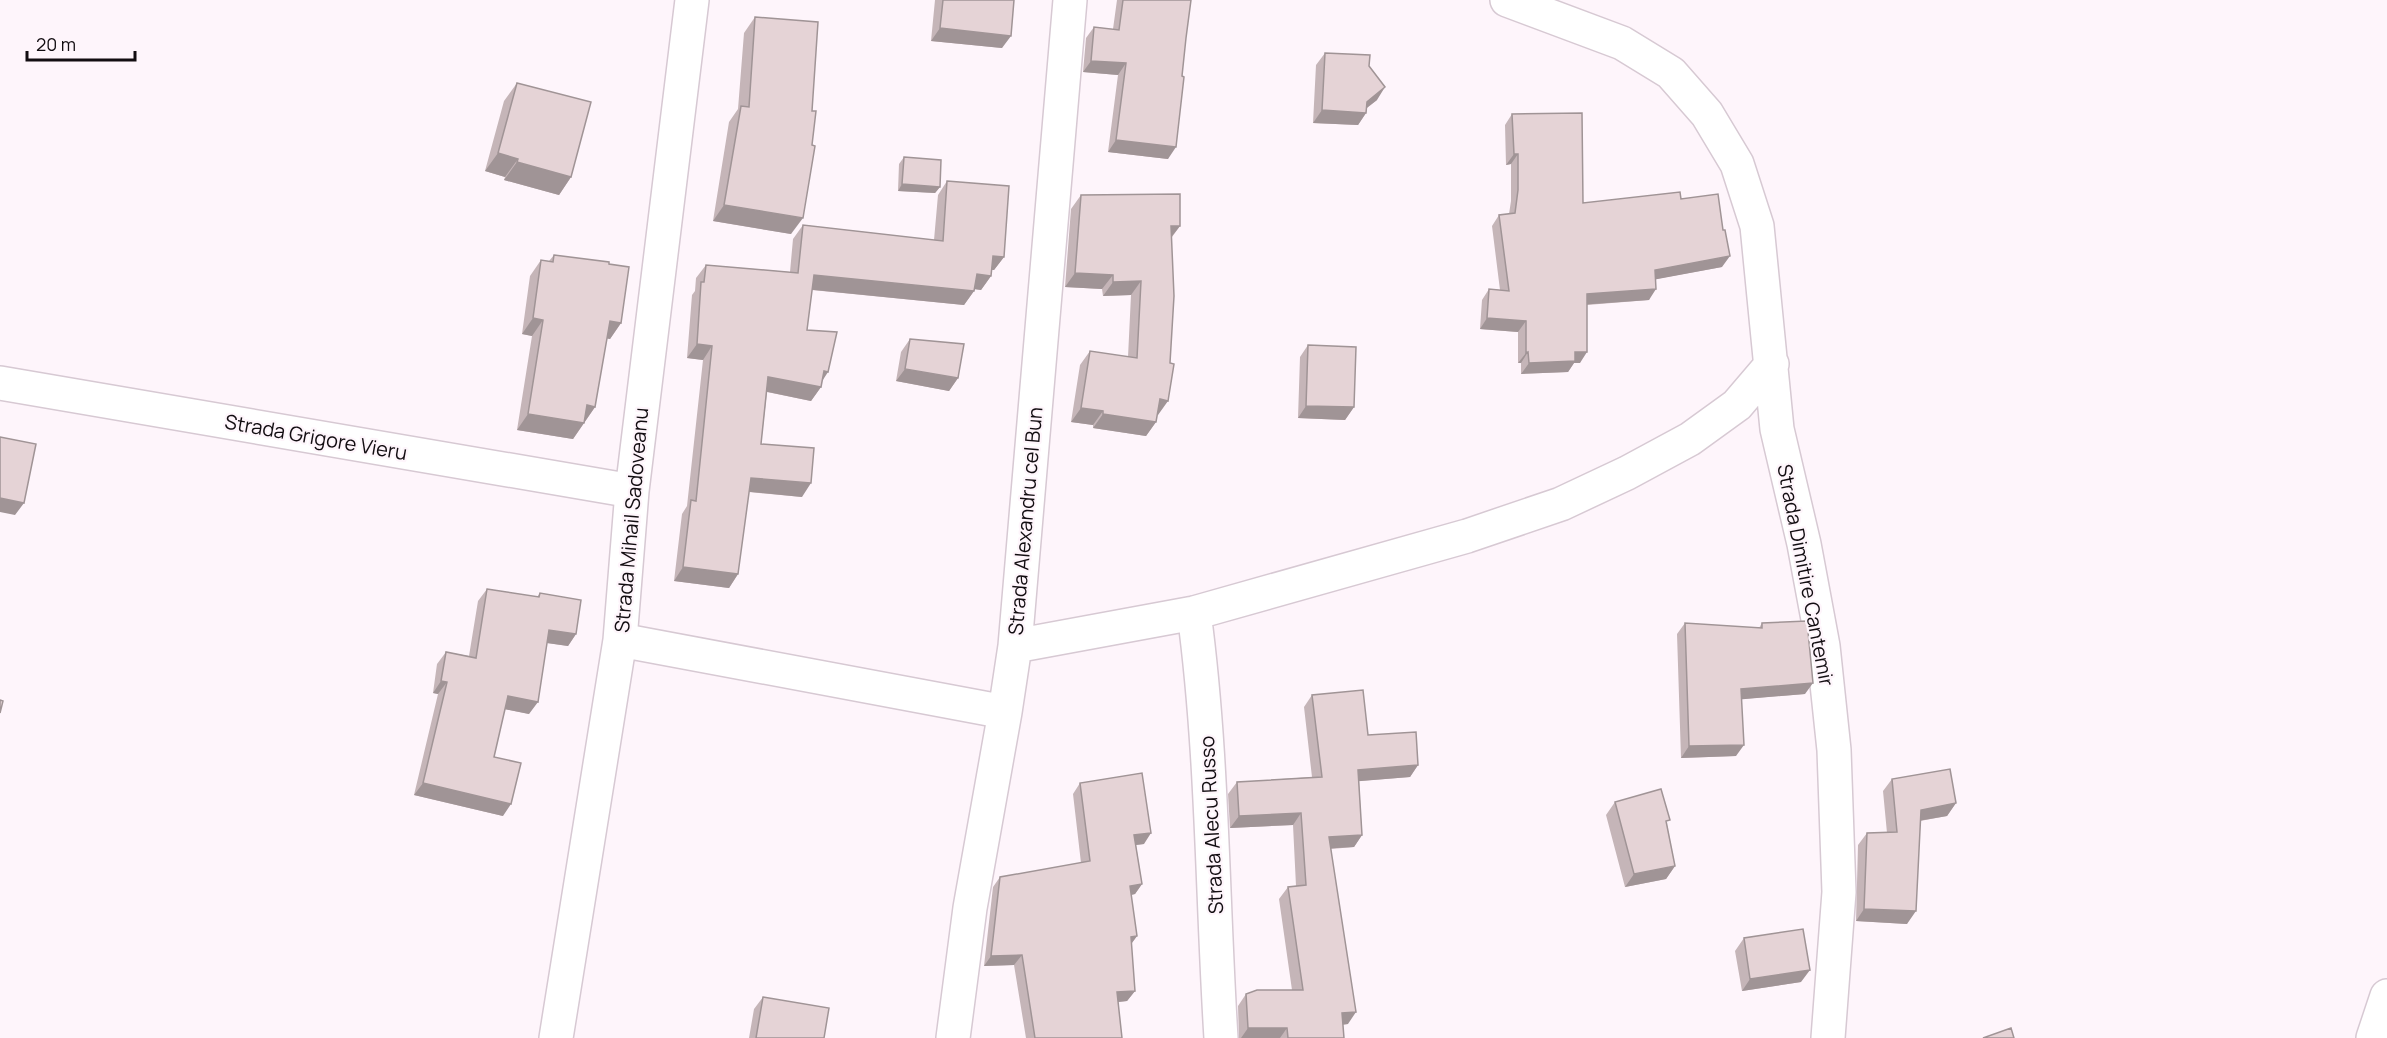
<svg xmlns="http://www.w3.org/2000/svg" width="2387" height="1038" viewBox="0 0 2387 1038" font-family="Manrope,sans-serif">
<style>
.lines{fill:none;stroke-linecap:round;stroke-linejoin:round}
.minor-casing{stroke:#d7c9d3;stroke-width:36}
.minor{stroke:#fff;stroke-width:33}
.wall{fill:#c5b5b8}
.shaded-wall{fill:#a09496}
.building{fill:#e5d3d6;stroke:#a09496;stroke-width:1.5}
.labels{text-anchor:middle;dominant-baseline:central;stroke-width:4.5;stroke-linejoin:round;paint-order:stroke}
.street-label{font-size:20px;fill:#120d11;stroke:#fef5fb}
</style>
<rect width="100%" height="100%" fill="#fef5fb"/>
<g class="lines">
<g class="minor-casing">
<path id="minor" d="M 1507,0 L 1622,43 L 1671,73 L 1707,114 L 1737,164 L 1757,226 L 1777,429 L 1804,544 L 1823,646 L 1834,750 L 1839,892 L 1828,1038
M 0,383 L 632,491
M 1194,613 C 1213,754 1212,896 1221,1038
M 620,640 L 1005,712
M 1015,646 L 1194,613 L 1467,536 L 1561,504 L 1627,473 L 1690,439 L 1737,405 L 1772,364
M 556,1038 L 620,640 L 632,491 L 692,0
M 953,1038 L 970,908 L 1005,712 L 1015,646 L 1070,0
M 2373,1038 L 2387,996"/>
</g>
<use href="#minor" class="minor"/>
</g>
<path class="wall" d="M 935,0 L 1014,0 L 1002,48 L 931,41 Z
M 1117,0 L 1191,0 L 1168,159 L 1108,152 L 1118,75 L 1083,72 L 1086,38 L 1094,27 L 1113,29 Z
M 755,17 L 812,111 L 812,145 L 791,234 L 713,221 L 729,122 L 738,109 L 744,33 Z
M 1325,53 L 1369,66 L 1377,100 L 1367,108 L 1366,113 L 1358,125 L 1313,123 L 1316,65 Z
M 517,83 L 571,177 L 559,195 L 504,180 L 505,177 L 485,171 L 504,101 Z
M 1512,114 L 1583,203 L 1681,199 L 1722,267 L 1656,279 L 1649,300 L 1587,305 L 1580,363 L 1574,363 L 1568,372 L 1521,374 L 1521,363 L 1518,363 L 1518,332 L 1480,329 L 1482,300 L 1489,289 L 1500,290 L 1492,226 L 1499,215 L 1509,214 L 1511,201 L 1511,164 L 1506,165 L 1505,125 Z
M 904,157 L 940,187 L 935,193 L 898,191 L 899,164 Z
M 947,181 L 1004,257 L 994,270 L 991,270 L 991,276 L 981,290 L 974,289 L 974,291 L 964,305 L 812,290 L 807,330 L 822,382 L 821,387 L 811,401 L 767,392 L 761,444 L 802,497 L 749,492 L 738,574 L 729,588 L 674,581 L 682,514 L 687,506 L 703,360 L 687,358 L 692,295 L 695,291 L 696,278 L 706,265 L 790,272 L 793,239 L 803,225 L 934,240 L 938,195 Z
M 1081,195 L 1180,226 L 1172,237 L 1158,415 L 1157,415 L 1156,422 L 1146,436 L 1093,428 L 1093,425 L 1071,422 L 1080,365 L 1090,351 L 1128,357 L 1131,295 L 1103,296 L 1102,289 L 1065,287 L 1071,209 Z
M 554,255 L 609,264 L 621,323 L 610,339 L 607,338 L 595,407 L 573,439 L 517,430 L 532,336 L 522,334 L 530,276 L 541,260 L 549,261 Z
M 910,339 L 958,378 L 949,391 L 896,381 L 901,352 Z
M 1308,345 L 1354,407 L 1345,420 L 1298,418 L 1300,357 Z
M 487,589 L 537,597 L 540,593 L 576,634 L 568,646 L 547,643 L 529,714 L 505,709 L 494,757 L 503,816 L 414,795 L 438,694 L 433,693 L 437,664 L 446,652 L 469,656 L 478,601 Z
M 1685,623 L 1759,628 L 1762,623 L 1805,694 L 1742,699 L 1736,756 L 1681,758 L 1677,634 Z
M 1312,695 L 1368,735 L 1418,765 L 1410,777 L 1359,781 L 1362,835 L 1354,847 L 1331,849 L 1348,1024 L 1343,1025 L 1344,1038 L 1239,1038 L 1238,1006 L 1246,994 L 1292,990 L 1279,899 L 1288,887 L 1296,886 L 1293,825 L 1230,828 L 1228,794 L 1237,782 L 1312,777 L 1304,707 Z
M 1892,779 L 1956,803 L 1947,816 L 1920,821 L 1907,924 L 1856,921 L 1858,845 L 1867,833 L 1887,833 L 1883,791 Z
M 1080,783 L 1144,844 L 1136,845 L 1142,884 L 1135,894 L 1131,895 L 1137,936 L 1131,944 L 1135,991 L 1127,1001 L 1118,1002 L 1122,1038 L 1026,1038 L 1014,965 L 984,966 L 993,887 L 1000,877 L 1081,863 L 1073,794 Z
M 1615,802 L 1667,825 L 1675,866 L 1666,879 L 1625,887 L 1606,815 Z
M 1744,938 L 1801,982 L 1742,991 L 1735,951 Z
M 763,997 L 824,1038 L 749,1038 L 754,1009 Z"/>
<path class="shaded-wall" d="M 940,28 L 1011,36 L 1002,48 L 931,41 Z
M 1091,61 L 1126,63 L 1118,75 L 1083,72 Z
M 1385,87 L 1377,100 L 1360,113 L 1366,113 L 1358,125 L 1313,123 L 1322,110 L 1367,102 Z
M 1116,140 L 1176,147 L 1168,159 L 1108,152 Z
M 498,153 L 518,159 L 505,177 L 485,171 Z
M 1514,154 L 1518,154 L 1511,164 L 1506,165 Z
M 517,162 L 571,177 L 559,195 L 504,180 Z
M 902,184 L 940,187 L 935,193 L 898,191 Z
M 724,205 L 803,218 L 791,234 L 713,221 Z
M 1171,226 L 1180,226 L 1169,240 Z
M 993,256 L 1004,257 L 994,270 L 983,269 Z
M 1730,256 L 1722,267 L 1647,281 L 1655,270 Z
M 1075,273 L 1113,275 L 1102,289 L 1065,287 Z
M 977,274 L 991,276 L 981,290 L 967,288 Z
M 814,275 L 974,291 L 964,305 L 804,289 Z
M 1141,281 L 1131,295 L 1103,296 L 1113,282 Z
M 1656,289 L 1649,300 L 1579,305 L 1587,294 Z
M 533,318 L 543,320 L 532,336 L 522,334 Z
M 1487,318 L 1526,321 L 1518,332 L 1480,329 Z
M 610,321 L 621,323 L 610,339 L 598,337 Z
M 697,344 L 712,346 L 703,360 L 687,358 Z
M 1528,352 L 1521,363 L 1518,363 L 1526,353 Z
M 1575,352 L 1587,352 L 1580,363 L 1574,363 L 1568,372 L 1521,374 L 1529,363 Z
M 905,369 L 958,378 L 949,391 L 896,381 Z
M 824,371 L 828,372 L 819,386 Z
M 768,377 L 821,387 L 811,401 L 759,390 Z
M 1160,399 L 1168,401 L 1158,415 L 1150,414 Z
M 587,405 L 595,407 L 573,439 L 517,430 L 528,414 Z
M 1306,406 L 1354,407 L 1345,420 L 1298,418 Z
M 1081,408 L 1103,411 L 1093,425 L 1071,422 Z
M 1103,414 L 1156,422 L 1146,436 L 1093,428 Z
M 751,478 L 811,483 L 802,497 L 741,491 Z
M 0,498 L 24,503 L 15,515 L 0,512 Z
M 683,567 L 738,574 L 729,588 L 674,581 Z
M 549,630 L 576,634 L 568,646 L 540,642 Z
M 441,681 L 447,682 L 438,694 L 433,693 Z
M 1813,683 L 1805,694 L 1734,700 L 1741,689 Z
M 508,696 L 538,702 L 529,714 L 499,708 Z
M 1744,745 L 1736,756 L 1681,758 L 1689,746 Z
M 1418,765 L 1410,777 L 1349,782 L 1358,770 Z
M 423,783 L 511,804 L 503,816 L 414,795 Z
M 1956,803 L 1947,816 L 1912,822 L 1921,810 Z
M 1301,813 L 1293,825 L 1230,828 L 1239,816 Z
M 1151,833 L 1144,844 L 1127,846 L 1134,835 Z
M 1362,835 L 1354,847 L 1320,849 L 1329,837 Z
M 1675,866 L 1666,879 L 1625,887 L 1634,874 Z
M 1142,884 L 1135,894 L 1122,897 L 1130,886 Z
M 1864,909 L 1916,911 L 1907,924 L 1856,921 Z
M 1137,936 L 1129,947 L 1131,937 Z
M 1022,955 L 1014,965 L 984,966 L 991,956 Z
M 1810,970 L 1801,982 L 1742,991 L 1750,979 Z
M 1135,991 L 1127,1001 L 1109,1003 L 1117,992 Z
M 1356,1012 L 1348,1024 L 1334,1025 L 1342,1013 Z
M 1248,1028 L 1287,1028 L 1280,1038 L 1241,1038 Z"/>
<path class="building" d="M 943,0 L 1014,0 L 1011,36 L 940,28 Z
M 1123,0 L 1191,0 L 1186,38 L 1182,76 L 1184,77 L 1176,147 L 1116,140 L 1126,63 L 1091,61 L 1094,27 L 1119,30 Z
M 755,17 L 818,22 L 812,111 L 816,111 L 812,145 L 815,146 L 803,218 L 724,205 L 741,106 L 749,107 Z
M 1325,53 L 1370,55 L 1369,66 L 1385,87 L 1367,102 L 1366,113 L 1322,110 Z
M 517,83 L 591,102 L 571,177 L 517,162 L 518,159 L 498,153 Z
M 1582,113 L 1583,203 L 1680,192 L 1681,199 L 1718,194 L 1723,230 L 1725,230 L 1730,256 L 1655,270 L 1656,289 L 1587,294 L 1587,352 L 1575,352 L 1575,361 L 1529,363 L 1528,352 L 1526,353 L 1526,321 L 1487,318 L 1489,289 L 1509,291 L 1499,215 L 1515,213 L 1518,190 L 1518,154 L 1514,154 L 1512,114 Z
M 904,157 L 941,160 L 940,187 L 902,184 Z
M 947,181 L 1009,186 L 1004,257 L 993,256 L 991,276 L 977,274 L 974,291 L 814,275 L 807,330 L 837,332 L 828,372 L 824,371 L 821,387 L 768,377 L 761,444 L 814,448 L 811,483 L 751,478 L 738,574 L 683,567 L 691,500 L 696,501 L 712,346 L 697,344 L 701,282 L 704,282 L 706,265 L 798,273 L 803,225 L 943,241 Z
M 1180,194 L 1180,226 L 1171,226 L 1174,296 L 1170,363 L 1174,364 L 1168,401 L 1160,399 L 1156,422 L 1103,414 L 1103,411 L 1081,408 L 1090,351 L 1137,358 L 1141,281 L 1113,282 L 1113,275 L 1075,273 L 1081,195 Z
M 554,255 L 609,262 L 609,264 L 629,267 L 621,323 L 610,321 L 595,407 L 587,405 L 584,423 L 528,414 L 543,320 L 533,318 L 541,260 L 553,262 Z
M 910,339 L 964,344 L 958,378 L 905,369 Z
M 1308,345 L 1356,347 L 1354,407 L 1306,406 Z
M 0,437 L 36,444 L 24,503 L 0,498 Z
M 487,589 L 539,597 L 540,593 L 581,600 L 576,634 L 549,630 L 538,702 L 508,696 L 494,757 L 521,763 L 511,804 L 423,783 L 447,682 L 441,681 L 446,652 L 476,658 Z
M 1807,621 L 1813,683 L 1741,689 L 1744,745 L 1689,746 L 1685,623 L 1762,628 L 1762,623 Z
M 1363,690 L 1368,735 L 1416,732 L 1418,765 L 1358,770 L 1362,835 L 1329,837 L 1356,1012 L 1342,1013 L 1344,1038 L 1288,1038 L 1287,1028 L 1248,1028 L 1246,994 L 1257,990 L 1303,990 L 1288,887 L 1306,885 L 1301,813 L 1239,816 L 1237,782 L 1322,777 L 1312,695 Z
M 0,700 L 3,701 L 0,713 Z
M 1950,769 L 1956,803 L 1921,810 L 1916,911 L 1864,909 L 1867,833 L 1897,832 L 1892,779 Z
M 1142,773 L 1151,833 L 1134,835 L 1142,884 L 1130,886 L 1137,936 L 1131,937 L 1135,991 L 1117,992 L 1122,1038 L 1035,1038 L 1022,955 L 991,956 L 1000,877 L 1090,861 L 1080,783 Z
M 1661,789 L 1670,820 L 1666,821 L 1675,866 L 1634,874 L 1615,802 Z
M 1803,929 L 1810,970 L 1750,979 L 1744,938 Z
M 763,997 L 829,1008 L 824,1038 L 756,1038 Z
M 2011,1028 L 2014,1038 L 1983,1038 Z"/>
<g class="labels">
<g class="street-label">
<text transform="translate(316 437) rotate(10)">Strada Grigore Vieru</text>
<text transform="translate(631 520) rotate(-85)">Strada Mihail Sadoveanu</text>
<text transform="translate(1025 521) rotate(-85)">Strada Alexandru cel Bun</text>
<text transform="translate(1806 575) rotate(79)">Strada Dimitire Cantemir</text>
<text transform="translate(1211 825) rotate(-93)">Strada Alecu Russo</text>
</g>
</g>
<path d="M27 51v9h108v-9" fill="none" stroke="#120d11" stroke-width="3"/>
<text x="36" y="51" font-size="18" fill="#120d11" stroke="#fef5fb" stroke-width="4.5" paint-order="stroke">20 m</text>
</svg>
